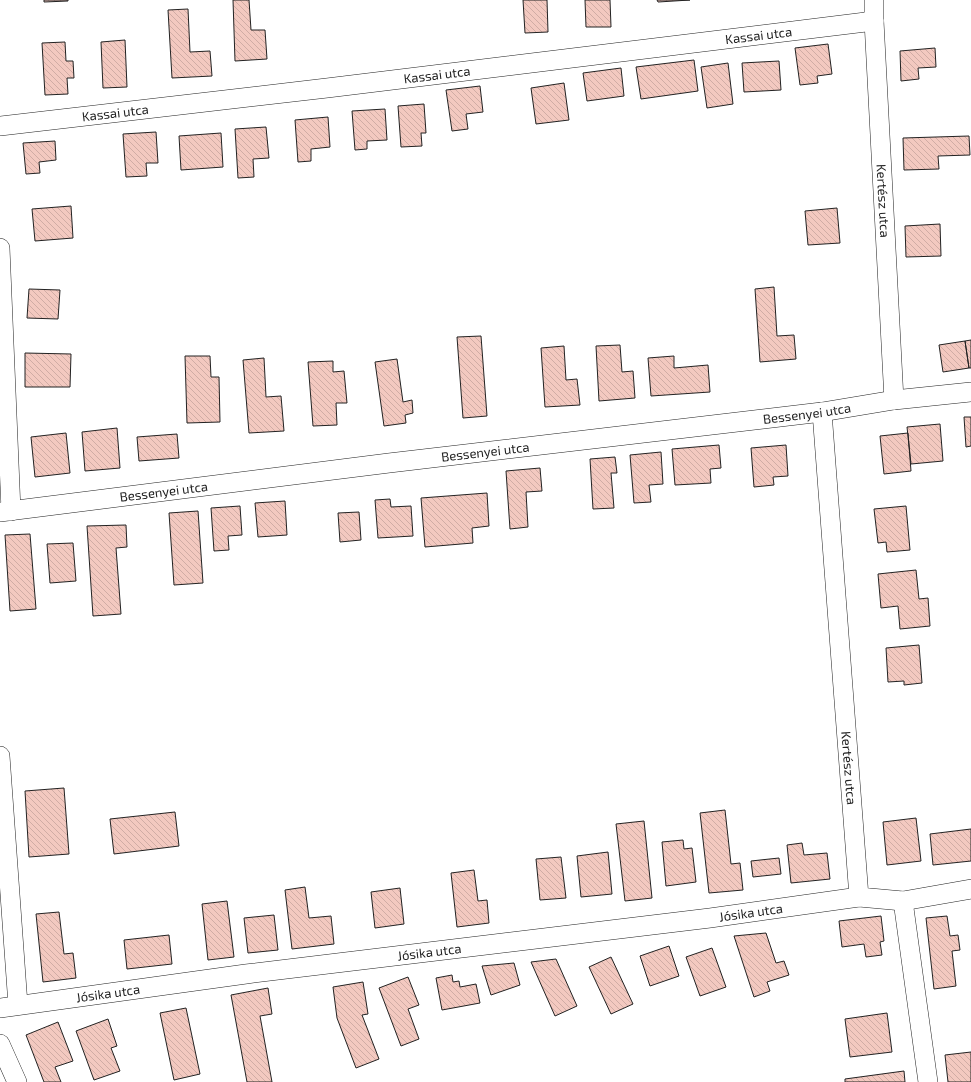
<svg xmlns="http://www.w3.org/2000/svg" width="971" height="1082" viewBox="0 0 971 1082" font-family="'Exo 2',sans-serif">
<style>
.building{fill:url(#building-back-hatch);stroke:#222}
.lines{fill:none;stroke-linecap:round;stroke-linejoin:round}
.street-casing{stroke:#222;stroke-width:20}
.street{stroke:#fff;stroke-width:19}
.labels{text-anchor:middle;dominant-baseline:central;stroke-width:3;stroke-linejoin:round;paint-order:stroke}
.street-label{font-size:13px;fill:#222;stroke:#fff}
</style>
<defs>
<pattern id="building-back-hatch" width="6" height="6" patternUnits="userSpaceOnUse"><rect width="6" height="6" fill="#f3c9c0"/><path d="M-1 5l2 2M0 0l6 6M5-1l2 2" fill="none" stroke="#d0aca5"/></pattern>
</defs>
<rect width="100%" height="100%" fill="#fff"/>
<path class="building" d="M 44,0 L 68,0 L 68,1 L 44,2 Z
M 233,0 L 249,0 L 251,30 L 265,30 L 267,59 L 235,61 Z
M 523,0 L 547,0 L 548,32 L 525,33 Z
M 585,0 L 610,0 L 611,27 L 586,27 Z
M 657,0 L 690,0 L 658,2 Z
M 188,9 L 190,52 L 210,51 L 212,76 L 172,78 L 168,10 Z
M 125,40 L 127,87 L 103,88 L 101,42 Z
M 65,42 L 66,61 L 73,61 L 74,78 L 67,78 L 68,94 L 45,95 L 42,43 Z
M 828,44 L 832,74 L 817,76 L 818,83 L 800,85 L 795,48 Z
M 935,48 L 936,67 L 918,68 L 919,79 L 901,81 L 900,51 Z
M 694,60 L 698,91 L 641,99 L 636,67 Z
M 779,61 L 781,90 L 744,92 L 742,63 Z
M 728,63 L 733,104 L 707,108 L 701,67 Z
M 621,68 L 624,96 L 587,101 L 583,73 Z
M 564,83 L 569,120 L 536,124 L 531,88 Z
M 480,86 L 483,112 L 466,114 L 468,129 L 452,131 L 446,90 Z
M 424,104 L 426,133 L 421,133 L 422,146 L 401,147 L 398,106 Z
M 385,109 L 387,140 L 367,141 L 367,149 L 355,150 L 352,111 Z
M 328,117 L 330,147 L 311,149 L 311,161 L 298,162 L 295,120 Z
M 266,127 L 269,158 L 253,159 L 254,177 L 238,178 L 235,129 Z
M 156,132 L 158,163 L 146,163 L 147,176 L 126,177 L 123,134 Z
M 221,133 L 223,167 L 181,170 L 179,136 Z
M 969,136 L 970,155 L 938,156 L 939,169 L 904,170 L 903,138 Z
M 55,141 L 56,160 L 39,162 L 40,173 L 26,174 L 23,143 Z
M 71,206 L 73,238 L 35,241 L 32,209 Z
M 837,208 L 840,243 L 808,245 L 805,211 Z
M 940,224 L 941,256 L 906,257 L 905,226 Z
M 774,287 L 777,336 L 794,335 L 796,359 L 760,362 L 755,289 Z
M 29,289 L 60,290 L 58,319 L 27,318 Z
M 481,336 L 487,416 L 463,418 L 457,337 Z
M 971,340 L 971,368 L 969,368 L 965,341 Z
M 965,341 L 969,368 L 943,372 L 939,345 Z
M 620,345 L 622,372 L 633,371 L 635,398 L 599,401 L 596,346 Z
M 564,346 L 566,380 L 577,379 L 580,405 L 545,407 L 541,348 Z
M 25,353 L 71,354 L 70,387 L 25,387 Z
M 185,356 L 210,356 L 211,377 L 219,377 L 220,422 L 187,423 Z
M 674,356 L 674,368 L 708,365 L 710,392 L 651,396 L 648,358 Z
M 264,358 L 266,397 L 281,396 L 284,431 L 249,433 L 243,360 Z
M 397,359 L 403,402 L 412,400 L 413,413 L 405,415 L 406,423 L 384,426 L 375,362 Z
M 333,361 L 333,372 L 344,371 L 347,403 L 336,403 L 337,425 L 313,426 L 308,362 Z
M 964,417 L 971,417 L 971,446 L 966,447 Z
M 940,424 L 943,461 L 911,464 L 907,427 Z
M 117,428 L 120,468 L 85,471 L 82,432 Z
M 66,433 L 70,473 L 35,477 L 31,437 Z
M 908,433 L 911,471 L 884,474 L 880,436 Z
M 177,434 L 179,458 L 139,461 L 137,437 Z
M 719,445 L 721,468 L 710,469 L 711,483 L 675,485 L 672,449 Z
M 786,445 L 788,476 L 773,477 L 774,485 L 754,487 L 751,448 Z
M 661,452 L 663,484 L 649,485 L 651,502 L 634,503 L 630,455 Z
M 615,457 L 617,473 L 611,473 L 614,508 L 593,509 L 590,459 Z
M 540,468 L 542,491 L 526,492 L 528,527 L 510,529 L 506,471 Z
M 487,493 L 489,526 L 472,528 L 473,543 L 425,547 L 421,498 Z
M 390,499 L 391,507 L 411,506 L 413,536 L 378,538 L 375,500 Z
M 285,501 L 287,535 L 258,537 L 255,503 Z
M 240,506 L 242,535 L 228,536 L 229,550 L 214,551 L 211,508 Z
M 906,506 L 910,550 L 887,552 L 886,542 L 878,543 L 874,509 Z
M 198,511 L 203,583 L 174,585 L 169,513 Z
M 359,512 L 361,540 L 340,542 L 338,513 Z
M 126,525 L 127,547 L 116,548 L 121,614 L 93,616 L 87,526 Z
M 30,534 L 36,609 L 10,611 L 5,535 Z
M 73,543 L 76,581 L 50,583 L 47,544 Z
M 916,570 L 919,599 L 928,598 L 930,626 L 900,629 L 898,606 L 881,608 L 878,574 Z
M 919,645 L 922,683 L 904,685 L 904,681 L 888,682 L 886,648 Z
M 64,788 L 69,854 L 29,857 L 25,791 Z
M 725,810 L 731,864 L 740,863 L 743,890 L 709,893 L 700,813 Z
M 175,812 L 179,846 L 114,854 L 110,819 Z
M 916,818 L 921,861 L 887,865 L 883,822 Z
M 644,821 L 652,898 L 625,901 L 616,824 Z
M 971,829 L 971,861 L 933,865 L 930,834 Z
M 683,840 L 684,849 L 692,848 L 696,882 L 666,886 L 662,842 Z
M 802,843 L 804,855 L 827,853 L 830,879 L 791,883 L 787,845 Z
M 608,852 L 612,894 L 581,897 L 577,856 Z
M 561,857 L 566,898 L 540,900 L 536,859 Z
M 779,858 L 781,874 L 753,877 L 751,861 Z
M 474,870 L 478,901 L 487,900 L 489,923 L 457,927 L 451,873 Z
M 305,887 L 309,918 L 331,916 L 334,944 L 292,949 L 285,890 Z
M 400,888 L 404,924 L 375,928 L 371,892 Z
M 227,901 L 234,957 L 208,960 L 202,904 Z
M 59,912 L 64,954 L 73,953 L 76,978 L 43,982 L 36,914 Z
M 274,915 L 278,950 L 248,953 L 244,918 Z
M 881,916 L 884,941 L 880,942 L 882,955 L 866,957 L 864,944 L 842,947 L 839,921 Z
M 947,916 L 950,936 L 958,935 L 960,950 L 952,951 L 956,986 L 934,989 L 926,918 Z
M 766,933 L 776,963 L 784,961 L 789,975 L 767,982 L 770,991 L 754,997 L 734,936 Z
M 169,935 L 172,964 L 127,969 L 124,940 Z
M 669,946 L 679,976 L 650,986 L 640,956 Z
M 712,948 L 726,987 L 700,996 L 686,957 Z
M 611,957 L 633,1004 L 611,1014 L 589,967 Z
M 556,959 L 577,1006 L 555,1016 L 531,962 Z
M 514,963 L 520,985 L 491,995 L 482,966 Z
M 452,975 L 453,982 L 459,981 L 460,987 L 476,984 L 480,1003 L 442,1010 L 436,978 Z
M 408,977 L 419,1005 L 408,1009 L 419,1039 L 401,1046 L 379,988 Z
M 363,982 L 368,1014 L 362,1015 L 379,1059 L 356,1068 L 337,1018 L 333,987 Z
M 268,988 L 272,1014 L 260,1016 L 272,1082 L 247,1082 L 231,995 Z
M 186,1008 L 200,1074 L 174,1080 L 160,1013 Z
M 887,1013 L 892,1052 L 850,1057 L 845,1019 Z
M 108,1019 L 117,1046 L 111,1048 L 120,1071 L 94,1080 L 76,1031 Z
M 58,1022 L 73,1061 L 55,1067 L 61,1082 L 44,1082 L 26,1035 Z
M 971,1052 L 971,1082 L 948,1082 L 945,1055 Z
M 904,1071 L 905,1082 L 845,1082 L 845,1079 Z"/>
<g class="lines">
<g class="street-casing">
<g id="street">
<path id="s1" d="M 874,0 L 874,21 L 894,400"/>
<path id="s2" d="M 0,126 L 327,88 L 874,21"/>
<path d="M 0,248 L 11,511"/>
<path id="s3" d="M 822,412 L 859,897 L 903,901 L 971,889"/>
<path id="s4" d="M 0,512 L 389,463 L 822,412 L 894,400 L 971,392"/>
<path d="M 0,756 L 18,1005"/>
<path d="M 903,901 L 928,1082"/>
<path id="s5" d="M 0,1008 L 246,974 L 710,918 L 859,897"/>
<path d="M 0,1044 L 17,1082"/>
</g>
</g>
<use href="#street" class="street"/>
</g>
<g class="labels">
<g class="street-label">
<text stroke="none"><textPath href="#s2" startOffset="764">Kassai utca</textPath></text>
<text stroke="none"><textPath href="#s2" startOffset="440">Kassai utca</textPath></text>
<text stroke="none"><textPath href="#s2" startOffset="116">Kassai utca</textPath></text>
<text stroke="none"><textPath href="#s1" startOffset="201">Kertész utca</textPath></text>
<text stroke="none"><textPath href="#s4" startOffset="813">Bessenyei utca</textPath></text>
<text stroke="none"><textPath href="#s4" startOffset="489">Bessenyei utca</textPath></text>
<text stroke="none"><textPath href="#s4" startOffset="165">Bessenyei utca</textPath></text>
<text stroke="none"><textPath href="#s3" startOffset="357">Kertész utca</textPath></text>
<text stroke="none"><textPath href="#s5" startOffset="757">Jósika utca</textPath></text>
<text stroke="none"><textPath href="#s5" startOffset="433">Jósika utca</textPath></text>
<text stroke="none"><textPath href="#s5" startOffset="109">Jósika utca</textPath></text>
</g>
</g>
</svg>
